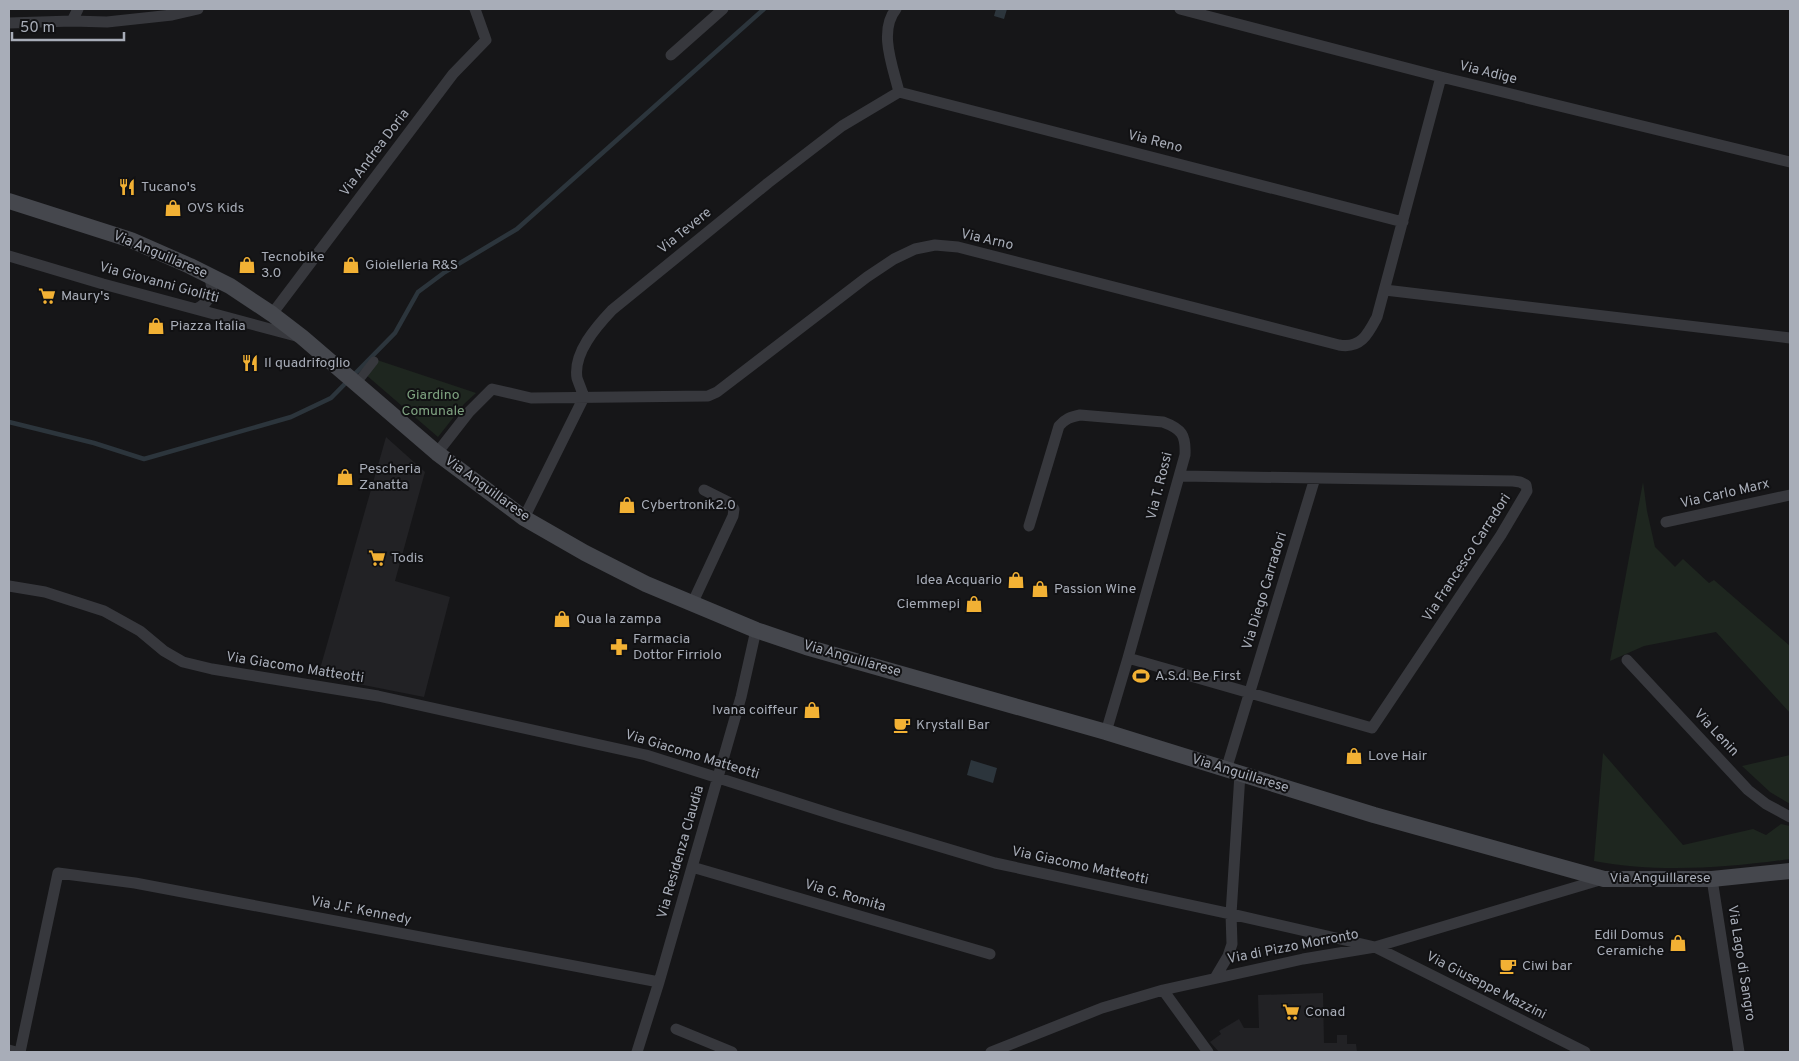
<svg xmlns="http://www.w3.org/2000/svg" width="1799" height="1061" viewBox="0 0 1799 1061" font-family="Overpass,sans-serif">
<style>
.built{fill:#222225}
.green{fill:#1e261f}
.water{fill:#2c353c}
.lines{fill:none;stroke-linecap:round;stroke-linejoin:round}
.stream{stroke:#2c353c;stroke-width:4.5}
.pedestrian{stroke:#37383d;stroke-width:9}
.minor{stroke:#37383d;stroke-width:11}
.secondary{stroke:#45474d;stroke-width:16}
.labels{text-anchor:middle;dominant-baseline:central;stroke-width:4;stroke-linejoin:round;paint-order:stroke}
.street-label{font-size:14px;fill:#a8adb8;stroke:#111113}
.poi-label{font-size:14px;fill:#a8adb8;stroke:#111113;text-anchor:start}
.park-label{font-size:14px;fill:#7fa381;stroke:#111113}
</style>
<rect width="100%" height="100%" fill="#161618"/>
<path class="built" d="M 386,437 L 425,472 L 395,581 L 450,597 L 424,697 L 318,676 Z
M 1323,993 L 1324,1043 L 1337,1043 L 1337,1035 L 1347,1035 L 1347,1044 L 1356,1044 L 1357,1052 L 1219,1052 L 1210,1042 L 1221,1034 L 1219,1031 L 1239,1019 L 1244,1028 L 1259,1028 L 1258,995 Z"/>
<path class="green" d="M 377,360 L 476,393 L 464,404 L 438,437 L 365,374 Z
M 1643,482 L 1647,511 L 1655,547 L 1675,567 L 1683,559 L 1709,583 L 1714,580 L 1790,646 L 1790,713 L 1716,632 L 1644,646 L 1610,661 Z
M 1603,753 L 1683,845 L 1753,829 L 1766,835 L 1781,824 L 1790,826 L 1790,859 C 1726,868 1658,873 1594,861 Z
M 1790,755 L 1790,804 L 1770,792 L 1742,766 Z"/>
<path class="water" d="M 996,9 L 1007,9 L 1004,19 L 994,16 Z
M 971,760 L 997,768 L 993,783 L 967,775 Z"/>
<g class="lines">
<path class="stream" d="M 9,422 L 94,443 L 144,459 L 291,417 L 331,398 L 395,333 L 418,292 L 445,272 L 517,229 L 764,9"/>
<path class="pedestrian" d="M 356,384 L 374,361
M 9,1049 L 20,1052"/>
<path class="minor" d="M 896,9 C 878,31 893,67 899,92
M 1180,9 L 1441,77 L 1790,162
M 72,21 L 78,9
M 9,23 L 72,21 L 107,22 L 172,15 L 198,9
M 671,55 L 723,9
M 899,92 L 1403,222
M 9,256 L 103,284 L 296,336
M 1385,290 L 1790,338
M 196,309 C 211,302 216,290 208,275
M 272,314 L 453,74 L 486,40 L 475,9
M 437,453 L 469,412 L 492,389 L 531,398 L 708,396 L 717,392 L 867,277 L 894,259 L 915,249 L 935,245 L 958,247 L 1339,345 C 1361,349 1368,334 1377,317 L 1441,77
M 524,518 L 584,397 C 582,391 579,384 577,378 C 573,353 596,327 612,310 L 768,183 L 842,126 L 899,92
M 1666,522 L 1790,495
M 1029,526 L 1059,426 C 1065,419 1070,417 1080,415 L 1163,422 C 1182,429 1186,435 1185,455 L 1128,658 L 1372,728 L 1501,535 L 1527,491 L 1526,485 L 1520,482 L 1513,481 L 1180,476
M 9,586 L 45,592 L 104,611 L 140,631 L 164,651 L 183,662 L 212,669 L 378,696 L 646,755 L 841,817 L 995,863 L 1231,914 L 1375,947 L 1585,1052
M 692,604 L 733,516 L 734,509 L 728,502 L 704,490
M 1627,660 L 1748,790 L 1766,804 L 1790,817
M 1106,732 L 1128,658
M 1226,770 L 1315,478
M 692,867 L 990,954
M 1712,879 L 1739,1052
M 1215,978 L 1228,956 L 1232,944 L 1231,914 L 1240,774
M 1163,990 L 1208,1052
M 676,1029 L 732,1052
M 20,1052 L 58,873 L 135,883 L 659,982
M 637,1052 L 659,982 L 741,697 L 756,630
M 991,1052 L 1102,1008 L 1163,990 L 1303,959 L 1375,947 L 1603,879"/>
<path class="secondary" d="M 9,201 L 131,240 L 190,266 L 230,286 L 272,314 L 302,337 L 437,453 L 524,518 L 585,553 L 646,584 L 756,630 L 806,647 L 1106,732 L 1374,815 L 1604,879 L 1712,879 L 1790,871"/>
</g>
<defs>
<g id="restaurant-bare" transform="scale(1.35)"><path d="M-5-6h1v4h1v-4h1v4h1v-4h1v5L-1.5 .5V6h-2V.5L-5-1ZM5-6V6H3V1.5H1.5Q1.5-4 5-6Z" fill="#f2b134" stroke="#111113" stroke-width="2.5" paint-order="stroke"/></g>
<g id="shop-bare" transform="scale(1.35)"><path d="M-5-2.5h2.3a2.7 3.5 0 0 1 5.4 0H5L5.5 6h-11ZM-1.5-2.5h3a1.5 2.3 0 0 0-3 0Z" fill="#f2b134" stroke="#111113" stroke-width="2.5" paint-order="stroke"/></g>
<g id="supermarket-bare" transform="scale(1.35)"><path d="M-6-5.5h2.5l.6 2H6L4.5 2H-2.5L-4.4-4H-6ZM-1.5 3.2a1.3 1.3 0 1 0 .1 0ZM3 3.2a1.3 1.3 0 1 0 .1 0Z" fill="#f2b134" stroke="#111113" stroke-width="2.5" paint-order="stroke"/></g>
<g id="pharmacy-bare" transform="scale(1.35)"><path d="M-2-6h4v4h4v4h-4v4h-4v-4h-4v-4h4Z" fill="#f2b134" stroke="#111113" stroke-width="2.5" paint-order="stroke"/></g>
<g id="stadium-bare" transform="scale(1.35)"><path d="M0-5a6.5 5 0 1 0 0 10a6.5 5 0 1 0 0-10ZM-3.5-1.8h7v3.6h-7Z" fill="#f2b134" stroke="#111113" stroke-width="2.5" paint-order="stroke"/></g>
<g id="cafe-bare" transform="scale(1.35)"><path d="M-5.5-4.5H6V0H3Q3 3.5 0 3.5H-2.5Q-5.5 3.5-5.5 0ZM3-3.2v2h1.7v-2ZM-6 4.5H4V6H-6Z" fill="#f2b134" stroke="#111113" stroke-width="2.5" paint-order="stroke"/></g>
</defs>
<g fill-rule="evenodd">
<use href="#restaurant-bare" x="127" y="187"/>
<use href="#shop-bare" x="173" y="208"/>
<use href="#shop-bare" x="247" y="265"/>
<use href="#shop-bare" x="351" y="265"/>
<use href="#supermarket-bare" x="47" y="296"/>
<use href="#shop-bare" x="156" y="326"/>
<use href="#restaurant-bare" x="250" y="363"/>
<use href="#shop-bare" x="345" y="477"/>
<use href="#shop-bare" x="627" y="505"/>
<use href="#supermarket-bare" x="377" y="558"/>
<use href="#shop-bare" x="1016" y="580"/>
<use href="#shop-bare" x="1040" y="589"/>
<use href="#shop-bare" x="974" y="604"/>
<use href="#shop-bare" x="562" y="619"/>
<use href="#pharmacy-bare" x="619" y="647"/>
<use href="#stadium-bare" x="1141" y="676"/>
<use href="#shop-bare" x="812" y="710"/>
<use href="#cafe-bare" x="902" y="725"/>
<use href="#shop-bare" x="1354" y="756"/>
<use href="#shop-bare" x="1678" y="943"/>
<use href="#cafe-bare" x="1508" y="966"/>
<use href="#supermarket-bare" x="1291" y="1012"/>
</g>
<g class="labels">
<g class="street-label">
<text transform="translate(1488 73) rotate(14)">Via Adige</text>
<text transform="translate(1155 142) rotate(14)">Via Reno</text>
<text transform="translate(375 153) rotate(-53)">Via Andrea Doria</text>
<text transform="translate(685 231) rotate(-39)">Via Tevere</text>
<text transform="translate(987 240) rotate(13)">Via Arno</text>
<text transform="translate(160 255) rotate(23)">Via Anguillarese</text>
<text transform="translate(159 283) rotate(15)">Via Giovanni Giolitti</text>
<text transform="translate(1160 486) rotate(-76)">Via T. Rossi</text>
<text transform="translate(487 489) rotate(36)">Via Anguillarese</text>
<text transform="translate(1725 494) rotate(-13)">Via Carlo Marx</text>
<text transform="translate(1467 558) rotate(-57)">Via Francesco Carradori</text>
<text transform="translate(1265 591) rotate(-73)">Via Diego Carradori</text>
<text transform="translate(852 659) rotate(16)">Via Anguillarese</text>
<text transform="translate(295 668) rotate(9)">Via Giacomo Matteotti</text>
<text transform="translate(1716 733) rotate(47)">Via Lenin</text>
<text transform="translate(692 755) rotate(17)">Via Giacomo Matteotti</text>
<text transform="translate(1240 774) rotate(17)">Via Anguillarese</text>
<text transform="translate(681 852) rotate(-74)">Via Residenza Claudia</text>
<text transform="translate(1080 866) rotate(12)">Via Giacomo Matteotti</text>
<text x="1660" y="878">Via Anguillarese</text>
<text transform="translate(845 896) rotate(16)">Via G. Romita</text>
<text transform="translate(361 911) rotate(11)">Via J.F. Kennedy</text>
<text transform="translate(1293 947) rotate(-11)">Via di Pizzo Morronto</text>
<text transform="translate(1741 963) rotate(81)">Via Lago di Sangro</text>
<text transform="translate(1486 986) rotate(27)">Via Giuseppe Mazzini</text>
</g>
<g class="poi-label">
<text x="141" y="187">Tucano's</text>
<text x="187" y="208">OVS Kids</text>
<text x="261" y="257">Tecnobike<tspan x="261" dy="16">3.0</tspan></text>
<text x="365" y="265">Gioielleria R&amp;S</text>
<text x="61" y="296">Maury's</text>
<text x="170" y="326">Piazza Italia</text>
<text x="264" y="363">Il quadrifoglio</text>
<text x="359" y="469">Pescheria<tspan x="359" dy="16">Zanatta</tspan></text>
<text x="641" y="505">Cybertronik2.0</text>
<text x="391" y="558">Todis</text>
<text x="1002" y="580" text-anchor="end">Idea Acquario</text>
<text x="1054" y="589">Passion Wine</text>
<text x="960" y="604" text-anchor="end">Ciemmepi</text>
<text x="576" y="619">Qua la zampa</text>
<text x="633" y="639">Farmacia<tspan x="633" dy="16">Dottor Firriolo</tspan></text>
<text x="1155" y="676">A.S.d. Be First</text>
<text x="798" y="710" text-anchor="end">Ivana coiffeur</text>
<text x="916" y="725">Krystall Bar</text>
<text x="1368" y="756">Love Hair</text>
<text x="1664" y="935" text-anchor="end">Edil Domus<tspan x="1664" dy="16">Ceramiche</tspan></text>
<text x="1522" y="966">Ciwi bar</text>
<text x="1305" y="1012">Conad</text>
</g>
<g class="park-label">
<text x="433" y="395">Giardino<tspan x="433" dy="16">Comunale</tspan></text>
</g>
</g>
<rect width="1799" height="1061" fill="none" stroke="#a8adb8" stroke-width="20"/>
<path d="M12 32v8h112v-8" fill="none" stroke="#a8adb8" stroke-width="2.5"/>
<text x="20" y="32" font-size="15" fill="#a8adb8" stroke="#111113" stroke-width="4" paint-order="stroke">50 m</text>
</svg>
